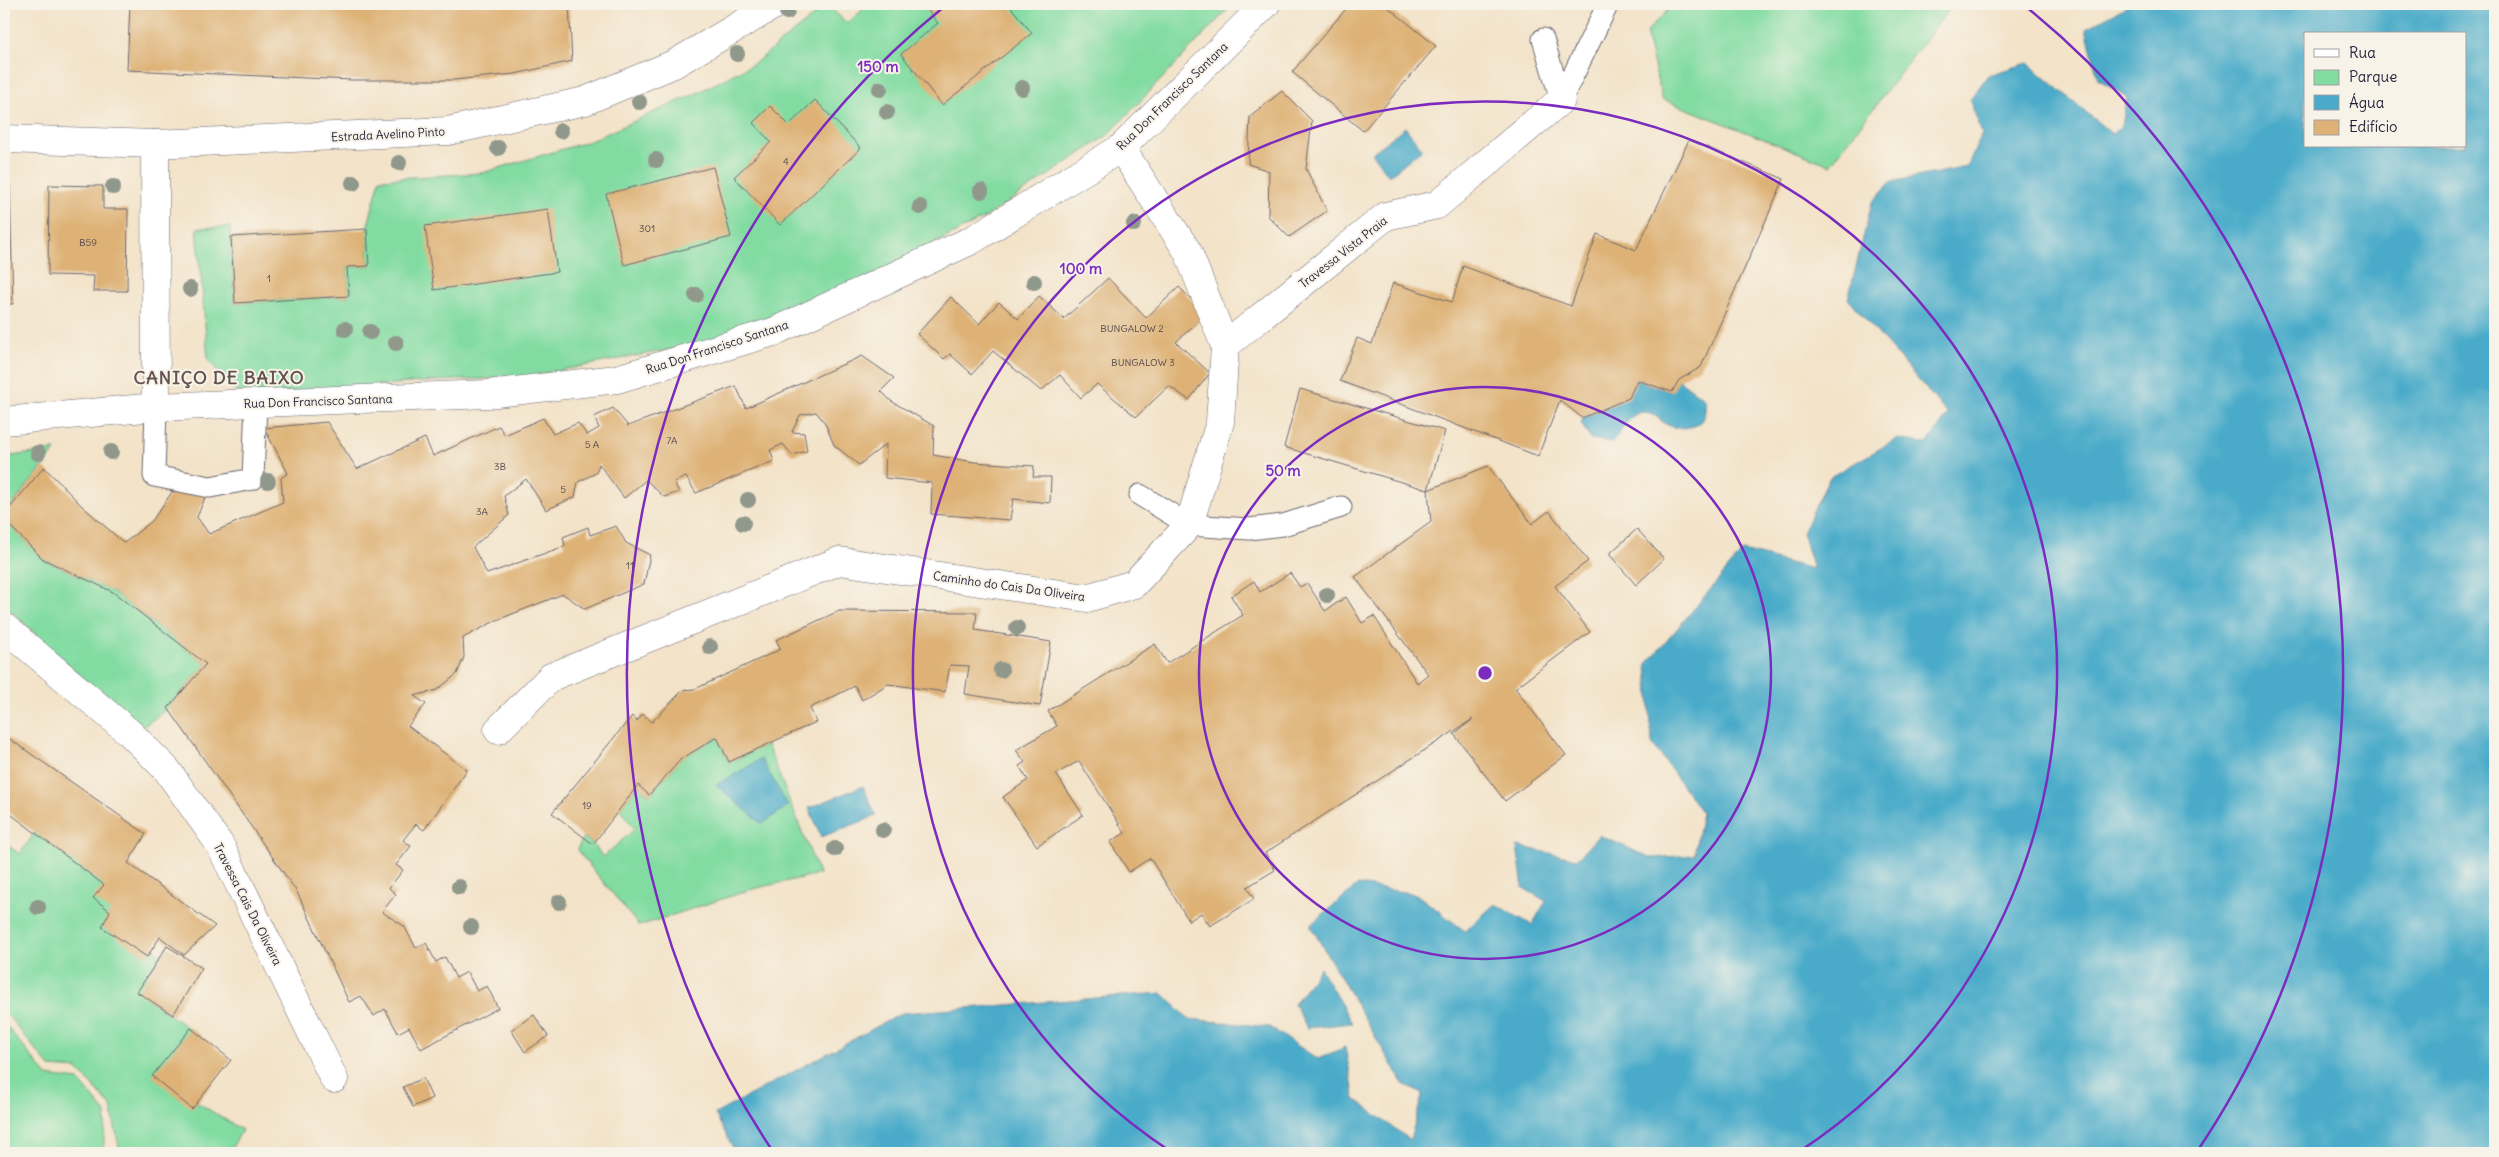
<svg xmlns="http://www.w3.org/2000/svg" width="2499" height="1157" viewBox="0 0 2499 1157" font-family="Delius,sans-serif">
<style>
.green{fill:#82dca2;stroke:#527f6e}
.water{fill:#49abc9;stroke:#366682;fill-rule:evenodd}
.building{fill:#deb277}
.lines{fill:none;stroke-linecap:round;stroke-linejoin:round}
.lane-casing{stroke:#6b666d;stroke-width:23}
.street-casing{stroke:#6b666d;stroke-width:29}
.secondary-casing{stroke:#6b666d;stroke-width:29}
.lane{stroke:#fff;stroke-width:21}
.street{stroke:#fff;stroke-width:28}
.secondary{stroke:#fff;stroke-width:28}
.tree{fill:#90988c}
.ring{fill:none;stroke:#7b2cbf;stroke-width:2.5}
.labels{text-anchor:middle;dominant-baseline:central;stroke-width:4;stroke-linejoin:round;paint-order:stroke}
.number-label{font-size:10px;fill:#51464a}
.street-label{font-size:12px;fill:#22223b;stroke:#f7f3e8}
.district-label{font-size:18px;font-weight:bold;letter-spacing:1px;fill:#645450;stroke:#f7f3e8}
.centre{fill:#7b2cbf;stroke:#f7f3e8;stroke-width:2.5}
.ring-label{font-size:15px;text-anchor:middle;font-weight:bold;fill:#7b2cbf;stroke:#f7f3e8;stroke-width:4;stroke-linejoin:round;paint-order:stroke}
</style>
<rect width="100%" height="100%" fill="#f7f3e8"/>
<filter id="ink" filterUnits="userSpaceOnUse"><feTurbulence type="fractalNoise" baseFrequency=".02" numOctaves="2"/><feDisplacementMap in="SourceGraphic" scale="10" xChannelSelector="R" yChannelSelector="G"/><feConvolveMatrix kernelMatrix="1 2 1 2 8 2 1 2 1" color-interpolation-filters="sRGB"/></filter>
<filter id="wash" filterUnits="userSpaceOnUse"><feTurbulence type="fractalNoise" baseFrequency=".0096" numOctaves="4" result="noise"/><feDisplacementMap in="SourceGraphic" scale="20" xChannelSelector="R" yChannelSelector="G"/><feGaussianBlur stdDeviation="1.12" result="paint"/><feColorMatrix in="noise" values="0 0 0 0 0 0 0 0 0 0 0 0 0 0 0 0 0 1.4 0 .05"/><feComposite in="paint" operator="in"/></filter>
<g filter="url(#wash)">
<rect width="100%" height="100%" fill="#f3e3c9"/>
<path class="green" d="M 870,4 L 1233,4 L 1108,135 L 986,217 L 762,332 L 525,377 L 436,381 L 276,393 L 236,392 L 208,360 L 197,228 L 230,227 L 235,303 L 349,296 L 347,267 L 369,266 L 367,229 L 380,179 L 482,173 L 590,141 L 699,92 L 755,63 L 827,5 L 847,23 Z
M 1674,4 L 1953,4 L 1830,165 L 1662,99 L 1646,32 Z
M 56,450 L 4,515 L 4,457 Z
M 4,520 L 43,559 L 113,592 L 206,664 L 168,708 L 139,730 L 4,605 Z
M 717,737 L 729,762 L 767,745 L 819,874 L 753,889 L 639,926 L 577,850 L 583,837 L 593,844 L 603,857 L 635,829 L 620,809 L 638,785 L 649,795 L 681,759 Z
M 36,831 L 114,891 L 105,906 L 167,960 L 148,999 L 210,1044 L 180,1092 L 242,1130 L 229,1153 L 131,1153 L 119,1147 L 111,1106 L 77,1069 L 50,1067 L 4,1011 L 4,904 L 8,901 L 4,895 L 4,843 L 20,854 Z
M 4,1023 L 47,1076 L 78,1080 L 106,1113 L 103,1153 L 4,1153 Z"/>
<path class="water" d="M 2131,4 L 2495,4 L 2495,1153 L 736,1153 L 715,1114 L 902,1013 L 1162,993 L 1189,1019 L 1269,1027 L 1318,1059 L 1345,1047 L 1355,1099 L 1410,1140 L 1423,1093 L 1403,1084 L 1310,925 L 1358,885 L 1416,894 L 1465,931 L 1495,904 L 1532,925 L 1546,901 L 1523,888 L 1517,846 L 1577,859 L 1599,835 L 1650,858 L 1694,855 L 1702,813 L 1652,743 L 1647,664 L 1743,551 L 1813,569 L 1802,533 L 1830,477 L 1897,439 L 1927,444 L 1948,414 L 1848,299 L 1872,202 L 1891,182 L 1967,167 L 1982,134 L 1970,100 L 1988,75 L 2028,63 L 2112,134 L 2122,125 L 2127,97 L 2098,79 L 2086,28 ZM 2305,34 L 2465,34 L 2465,146 L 2305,146 Z
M 1405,127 L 1422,149 L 1389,176 L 1372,153 Z
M 1637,380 L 1671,392 L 1679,380 L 1705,399 C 1705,404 1706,413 1703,418 C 1698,429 1678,430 1668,425 C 1659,421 1656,412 1644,412 C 1625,414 1624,433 1611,442 L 1591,439 L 1582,425 L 1582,418 Z
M 761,759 L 788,806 L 762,824 L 716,785 Z
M 863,786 L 876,816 L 821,837 L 809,808 Z
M 1320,968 L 1352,1023 L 1307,1028 L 1294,1004 Z"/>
<g id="blocks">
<path class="building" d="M 130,4 L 569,4 L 572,61 L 515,74 L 454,80 L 352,80 L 127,70 Z
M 927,4 L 951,4 L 956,9 L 963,4 L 1008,4 L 1032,33 L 942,105 L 901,54 L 938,23 L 924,6 Z
M 1350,4 L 1384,4 L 1436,46 L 1363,131 L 1292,72 Z
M 1282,91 L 1312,121 L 1306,169 L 1327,211 L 1289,237 L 1268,216 L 1269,171 L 1248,164 L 1250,117 Z
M 815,100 L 861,148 L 780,225 L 734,177 L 771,142 L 753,123 L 770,106 L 789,125 Z
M 1689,140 L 1784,179 L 1701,367 L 1679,380 L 1672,392 L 1637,380 L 1629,398 L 1582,418 L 1560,400 L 1538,456 L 1340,381 L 1357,338 L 1372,344 L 1393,283 L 1452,302 L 1463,266 L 1571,306 L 1597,234 L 1636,250 Z
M 713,167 L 731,237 L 624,265 L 606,194 Z
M 49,185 L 103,186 L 103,209 L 128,209 L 127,291 L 93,291 L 94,276 L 48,275 Z
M 4,186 L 10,186 L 13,304 L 4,304 Z
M 548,209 L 557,272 L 434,290 L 425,226 Z
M 367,229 L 369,266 L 347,267 L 349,296 L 235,303 L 231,237 Z
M 1108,278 L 1146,318 L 1179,287 L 1206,314 L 1176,342 L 1210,373 L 1189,400 L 1169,386 L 1136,417 L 1097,384 L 1081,398 L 1060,375 L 1041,391 L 993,351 L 972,374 L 950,354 L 944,359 L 917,334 L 951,297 L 979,324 L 999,302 L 1018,319 L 1039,296 L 1064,319 Z
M 862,356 L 894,378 L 881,391 L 891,401 L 934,426 L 933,455 L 974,462 L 1034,466 L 1033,477 L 1051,477 L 1050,503 L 1013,499 L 1010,520 L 931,514 L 932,483 L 885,478 L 886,444 L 859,465 L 834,445 L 825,423 L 816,412 L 800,415 L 792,432 L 804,433 L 807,451 L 792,455 L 783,444 L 770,450 L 774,461 L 696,493 L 686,477 L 674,482 L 679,492 L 664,497 L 646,480 L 624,498 L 599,464 L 596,473 L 578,482 L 575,497 L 546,510 L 526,479 L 504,496 L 509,515 L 473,547 L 487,574 L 565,546 L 563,537 L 588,527 L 590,535 L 616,526 L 626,543 L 650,555 L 644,584 L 585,609 L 563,594 L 497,620 L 463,638 L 464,657 L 457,674 L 437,690 L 414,696 L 426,704 L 408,726 L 467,770 L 424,830 L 416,824 L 403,840 L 411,846 L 396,865 L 403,870 L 389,888 L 396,894 L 382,912 L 404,926 L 416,948 L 426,943 L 436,962 L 445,957 L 456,978 L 467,972 L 477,991 L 487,986 L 498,1008 L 421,1049 L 409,1027 L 398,1033 L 385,1009 L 374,1016 L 361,996 L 349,1002 L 297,892 L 168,708 L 206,664 L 113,592 L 43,559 L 4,520 L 4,515 L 44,467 L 82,506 L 124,543 L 152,521 L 172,492 L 209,488 L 197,517 L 209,534 L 283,502 L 281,478 L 288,473 L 264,428 L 327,422 L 357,469 L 425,438 L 433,456 L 499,426 L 505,435 L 543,418 L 553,434 L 578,423 L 587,435 L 599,428 L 594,417 L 613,408 L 628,426 L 736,386 L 746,408 Z
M 1300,389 L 1445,431 L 1428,490 L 1488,466 L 1532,524 L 1549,511 L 1588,561 L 1555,586 L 1590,632 L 1515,688 L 1566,755 L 1505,801 L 1454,734 L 1473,719 L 1265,853 L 1275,870 L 1247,887 L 1254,899 L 1210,926 L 1201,913 L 1189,921 L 1150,858 L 1129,872 L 1110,842 L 1125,833 L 1079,761 L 1056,774 L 1083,815 L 1037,846 L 1003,797 L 1028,780 L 1019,766 L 1025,762 L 1016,750 L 1057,726 L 1048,711 L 1155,644 L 1167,663 L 1243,615 L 1231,596 L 1254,581 L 1260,592 L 1290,573 L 1300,587 L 1307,583 L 1325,611 L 1346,597 L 1362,623 L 1374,616 L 1417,683 L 1428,674 L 1355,577 L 1431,522 L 1428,490 L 1284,447 Z
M 1637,529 L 1664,559 L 1636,585 L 1609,554 Z
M 839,611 L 977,612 L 975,630 L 1051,642 L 1040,706 L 965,694 L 969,666 L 950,665 L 945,692 L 888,684 L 862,700 L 855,686 L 810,708 L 816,722 L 729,762 L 717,737 L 681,759 L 649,795 L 638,785 L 593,844 L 552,813 L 632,716 L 637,721 L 643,714 L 652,722 L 683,690 L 695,689 L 781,649 L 776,640 Z
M 4,735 L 146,834 L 128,863 L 215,926 L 184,955 L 160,937 L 147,957 L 102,927 L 110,911 L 93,898 L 104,885 L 8,812 L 4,817 Z
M 167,946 L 202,968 L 173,1015 L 137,992 Z
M 534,1015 L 548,1036 L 525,1052 L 511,1030 Z
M 191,1028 L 231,1060 L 192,1109 L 152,1076 Z
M 423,1078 L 432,1098 L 413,1107 L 403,1087 Z"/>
</g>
</g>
<g filter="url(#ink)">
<use href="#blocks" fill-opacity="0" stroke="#6b666d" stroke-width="1"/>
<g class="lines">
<g class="lane-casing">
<path id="lane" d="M 1543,39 L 1561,100
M 1561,100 L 1608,4
M 156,407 L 154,476 L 210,487 L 253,479 L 256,403
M 1140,495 L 1189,525 L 1249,529 L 1283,525 L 1341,507"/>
</g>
<g class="street-casing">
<path id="street" d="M 155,144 L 156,407
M 1225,346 L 1386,216 L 1437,205 L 1561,100
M 4,421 L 156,407 L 488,394 L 617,379 L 773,332 L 972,240 L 1121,148 L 1266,4
M 4,627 L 130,733 L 167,770 L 220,845 L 334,1079
M 498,730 L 551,677 L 839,561 L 1087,598 L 1134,584 L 1189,525 L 1220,422 L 1225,346 L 1188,252 L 1121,148"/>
</g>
<g class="secondary-casing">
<path id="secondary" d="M 4,139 L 155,144 L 448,131 L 585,101 L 674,64 L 776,4"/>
</g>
<use href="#lane" class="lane"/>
<use href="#street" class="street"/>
<use href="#secondary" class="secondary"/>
</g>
<g class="tree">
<circle cx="787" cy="12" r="8"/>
<circle cx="737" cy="54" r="8"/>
<circle cx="1022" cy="88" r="8"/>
<circle cx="880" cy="89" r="8"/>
<circle cx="639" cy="102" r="8"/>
<circle cx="887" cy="112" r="8"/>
<circle cx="561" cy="131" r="8"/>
<circle cx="498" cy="148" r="8"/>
<circle cx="656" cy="160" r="8"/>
<circle cx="399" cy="163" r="8"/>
<circle cx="353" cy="183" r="8"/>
<circle cx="113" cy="187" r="8"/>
<circle cx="981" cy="191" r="8"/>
<circle cx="920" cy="207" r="8"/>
<circle cx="1134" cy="224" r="8"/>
<circle cx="1034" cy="282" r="8"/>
<circle cx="190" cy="289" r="8"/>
<circle cx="696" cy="295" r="8"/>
<circle cx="345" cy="329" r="8"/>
<circle cx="370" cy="332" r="8"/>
<circle cx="396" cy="343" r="8"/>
<circle cx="111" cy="452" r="8"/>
<circle cx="38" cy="453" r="8"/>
<circle cx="268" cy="481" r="8"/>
<circle cx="748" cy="500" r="8"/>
<circle cx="743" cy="523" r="8"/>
<circle cx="1327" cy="595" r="8"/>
<circle cx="1017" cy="628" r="8"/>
<circle cx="710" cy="647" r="8"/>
<circle cx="1001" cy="670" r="8"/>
<circle cx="883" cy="830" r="8"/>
<circle cx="835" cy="849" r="8"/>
<circle cx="459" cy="887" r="8"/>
<circle cx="559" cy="902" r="8"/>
<circle cx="38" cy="907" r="8"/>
<circle cx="471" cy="927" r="8"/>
</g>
</g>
<g class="ring">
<circle cx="1485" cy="673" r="286"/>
<path d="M1173 1153A572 572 0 1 1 1797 1153"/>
<path d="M774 1153A858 858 0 0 1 945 6M2025 6A858 858 0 0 1 2196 1153"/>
</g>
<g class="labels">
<g class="number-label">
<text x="786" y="161">4</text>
<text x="647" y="228">301</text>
<text x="88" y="242">B59</text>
<text x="269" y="278">1</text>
<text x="1132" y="328">BUNGALOW 2</text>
<text x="1143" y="362">BUNGALOW 3</text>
<text x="672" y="440">7A</text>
<text x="592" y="444">5 A</text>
<text x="500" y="466">3B</text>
<text x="563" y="489">5</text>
<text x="482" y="511">3A</text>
<text x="630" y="565">11</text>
<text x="587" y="805">19</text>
</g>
<g class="street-label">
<text transform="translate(1172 96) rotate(-44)">Rua Don Francisco Santana</text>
<text transform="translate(388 134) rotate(-3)">Estrada Avelino Pinto</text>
<text transform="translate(1343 252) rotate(-38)">Travessa Vista Praia</text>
<text transform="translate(717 347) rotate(-18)">Rua Don Francisco Santana</text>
<text transform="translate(318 401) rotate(-2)">Rua Don Francisco Santana</text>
<text transform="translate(1009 586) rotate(8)">Caminho do Cais Da Oliveira</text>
<text transform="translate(248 904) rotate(63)">Travessa Cais Da Oliveira</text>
</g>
<g class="district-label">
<text x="219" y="377">CANIÇO DE BAIXO</text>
</g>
</g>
<circle cx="1485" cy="673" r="8" class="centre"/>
<g class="ring-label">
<text x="878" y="72">150 m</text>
<text x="1081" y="274">100 m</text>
<text x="1283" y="476">50 m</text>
</g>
<rect width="2499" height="1157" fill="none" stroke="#f7f3e8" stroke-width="20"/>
<rect x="2304" y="32" width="162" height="115" fill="#f7f3e8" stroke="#a29fa3"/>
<rect x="2314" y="49" width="25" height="8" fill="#ffffff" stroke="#a29fa3"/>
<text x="2349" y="58" font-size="15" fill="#22223b">Rua</text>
<rect x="2314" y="70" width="25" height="15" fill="#82dca2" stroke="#a29fa3"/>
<text x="2349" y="82" font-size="15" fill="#22223b">Parque</text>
<rect x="2314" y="95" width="25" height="15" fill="#49abc9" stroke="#a29fa3"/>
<text x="2349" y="108" font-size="15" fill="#22223b">Água</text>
<rect x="2314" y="120" width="25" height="15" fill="#deb277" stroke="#a29fa3"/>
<text x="2349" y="132" font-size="15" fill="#22223b">Edifício</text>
</svg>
